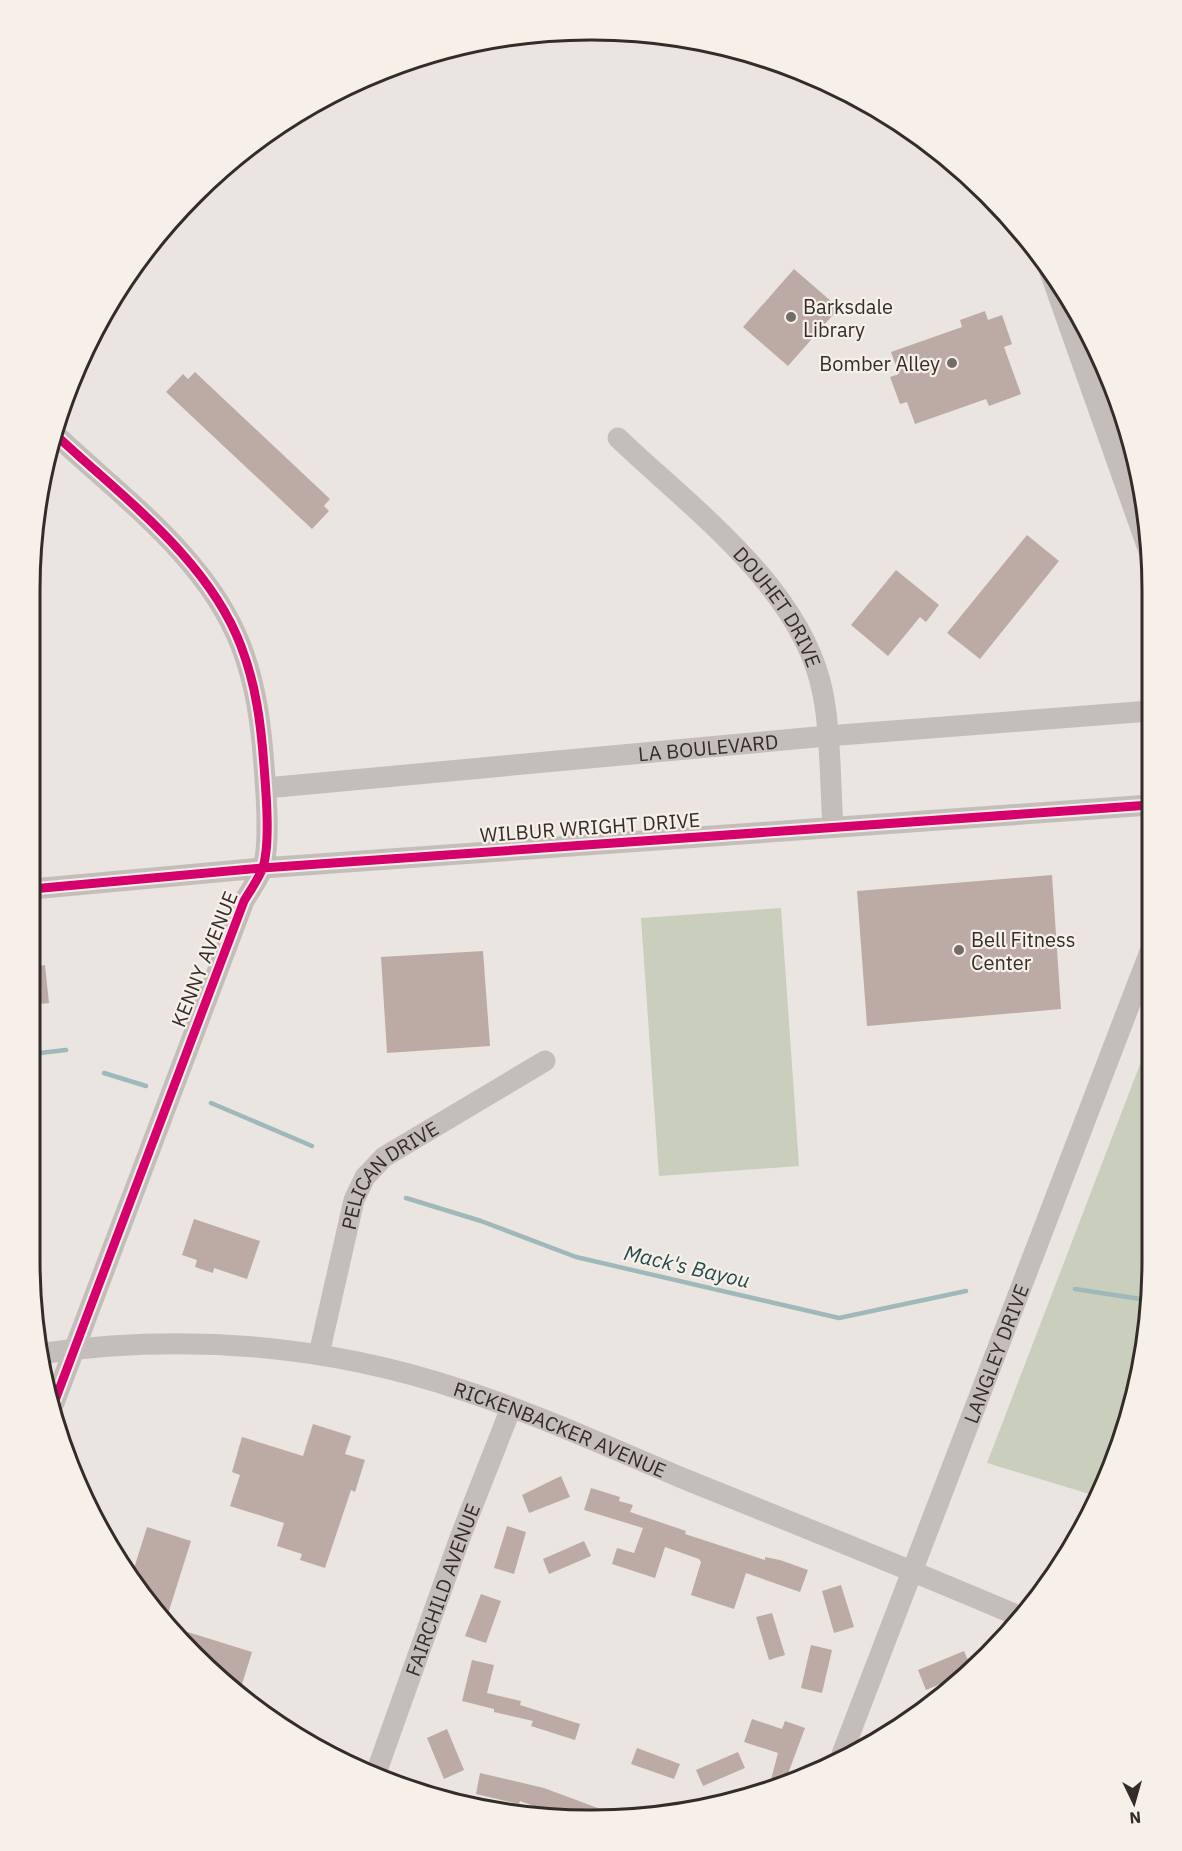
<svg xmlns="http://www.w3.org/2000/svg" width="1182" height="1851" viewBox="0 0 1182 1851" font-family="'IBM Plex Sans',sans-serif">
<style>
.green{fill:#cacebc}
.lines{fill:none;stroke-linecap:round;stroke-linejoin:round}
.stream{stroke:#9fb8b9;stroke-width:4.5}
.building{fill:#bcaba4}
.minor{stroke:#c3beba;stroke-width:21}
.cycleway-casing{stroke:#f7f0e8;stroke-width:13}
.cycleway{stroke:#d6006c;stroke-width:9}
.poi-dot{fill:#736d68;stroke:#f7f0e8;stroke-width:2}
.labels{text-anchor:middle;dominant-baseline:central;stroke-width:4.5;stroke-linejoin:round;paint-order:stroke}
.poi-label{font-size:20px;fill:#332c28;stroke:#f7f0e8;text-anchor:start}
.street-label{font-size:20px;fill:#332c28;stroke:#f7f0e8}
.water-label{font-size:21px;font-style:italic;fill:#234b4f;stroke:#f7f0e8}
.rim{fill:none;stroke:#332c28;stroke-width:3}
</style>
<rect width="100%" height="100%" fill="#eae5e0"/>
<path class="green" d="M 781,908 L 799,1166 L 659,1176 L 641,918 Z
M 1149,1041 L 1147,1333 L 1109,1475 L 1096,1496 L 987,1463 Z"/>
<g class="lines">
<path class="stream" d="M 31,1054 L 66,1050
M 104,1073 L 146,1086
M 211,1103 L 312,1146
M 406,1198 L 481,1221 L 576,1257 L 839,1318 L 966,1291
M 1075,1289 L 1147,1300"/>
</g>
<path class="building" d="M 794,269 L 839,308 L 788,366 L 743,327 Z
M 985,311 L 988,320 L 1002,315 L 1012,344 L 1004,347 L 1021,394 L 989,406 L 986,399 L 915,424 L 907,402 L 900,404 L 890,377 L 899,374 L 891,352 L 962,327 L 960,320 Z
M 195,372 L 330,499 L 324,506 L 329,511 L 312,529 L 166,392 L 183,374 L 188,379 Z
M 1027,535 L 1059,561 L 980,659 L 947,633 Z
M 896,570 L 939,605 L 926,622 L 920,617 L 888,656 L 851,625 Z
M 1052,875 L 1061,1009 L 867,1026 L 857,891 Z
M 483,951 L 490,1046 L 387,1053 L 381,957 Z
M 45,965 L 49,1003 L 32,1005 L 32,967 Z
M 194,1219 L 260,1241 L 247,1279 L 214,1268 L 213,1273 L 195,1267 L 197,1260 L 182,1255 Z
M 313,1424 L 351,1436 L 345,1454 L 365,1460 L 355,1492 L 351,1490 L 325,1568 L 300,1560 L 302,1554 L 277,1546 L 284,1523 L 230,1506 L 240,1475 L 232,1472 L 242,1437 L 303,1456 Z
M 561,1476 L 570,1497 L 529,1513 L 522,1495 Z
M 591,1488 L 620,1497 L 619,1501 L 633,1505 L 630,1512 L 686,1531 L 685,1534 L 765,1560 L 765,1557 L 780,1560 L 808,1570 L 800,1592 L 746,1573 L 734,1609 L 691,1595 L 701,1562 L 699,1559 L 665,1547 L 655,1578 L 612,1564 L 617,1548 L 634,1553 L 643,1528 L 584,1510 Z
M 507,1526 L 526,1532 L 514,1574 L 494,1568 Z
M 147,1527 L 191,1541 L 167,1617 L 131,1578 Z
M 584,1541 L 591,1556 L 549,1574 L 543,1559 Z
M 841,1585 L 854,1627 L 834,1633 L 822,1591 Z
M 481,1594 L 501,1601 L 486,1643 L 465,1636 Z
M 772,1613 L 785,1655 L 769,1660 L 756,1617 Z
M 178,1629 L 252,1652 L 239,1694 L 225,1679 Z
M 811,1645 L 832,1650 L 822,1693 L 801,1688 Z
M 964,1651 L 971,1667 L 962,1675 L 926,1690 L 918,1670 Z
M 472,1660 L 494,1665 L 487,1693 L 521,1701 L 520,1705 L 580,1724 L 575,1740 L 531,1726 L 533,1721 L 494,1712 L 494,1709 L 462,1701 Z
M 752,1719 L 782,1729 L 785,1721 L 805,1728 L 786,1779 L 769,1787 L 778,1753 L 744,1742 Z
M 447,1729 L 464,1770 L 444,1779 L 427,1738 Z
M 637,1748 L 680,1764 L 674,1779 L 631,1764 Z
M 738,1752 L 745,1768 L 703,1786 L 696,1770 Z
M 480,1773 L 544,1788 L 622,1817 L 591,1821 L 561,1816 L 520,1801 L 519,1804 L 476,1794 Z"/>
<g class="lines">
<g class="minor">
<path d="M 1050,272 L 1151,557"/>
<path id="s1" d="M 618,438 C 689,506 794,582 820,681 C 831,721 830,784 833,827"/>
<path id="s2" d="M 266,788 L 827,736 L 1150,711"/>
<path d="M 32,889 L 262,868 L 1150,805"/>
<path id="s3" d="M 45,1353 C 186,1333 328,1345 462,1390 C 537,1414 610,1448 682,1478 C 796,1524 909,1569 1021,1617"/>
<path id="s4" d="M 319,1354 L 354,1200 L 365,1177 L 384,1157 L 545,1061"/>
<path d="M 54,1403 L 244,901 C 250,891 257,881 262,870 C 271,847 266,791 264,766 C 261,724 256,685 241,646 C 208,559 123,498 57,436"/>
<path id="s5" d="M 842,1754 L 1149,954"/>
<path id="s6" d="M 376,1773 L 461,1535 L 511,1408"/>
</g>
<g class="cycleway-casing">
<path id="cycleway" d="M 32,889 L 262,868 L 1150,805
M 54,1403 L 244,901 C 250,891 257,881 262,870 C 271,847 266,791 264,766 C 261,724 256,685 241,646 C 208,559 123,498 57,436"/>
</g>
<use href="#cycleway" class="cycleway"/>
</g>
<g class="poi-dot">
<circle cx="791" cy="317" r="6"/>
<circle cx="952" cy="363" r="6"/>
<circle cx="959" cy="950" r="6"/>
</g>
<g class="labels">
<g class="poi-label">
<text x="803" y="306">Barksdale<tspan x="803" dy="23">Library</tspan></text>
<text x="940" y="363" text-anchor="end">Bomber Alley</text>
<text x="971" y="939">Bell Fitness<tspan x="971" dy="23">Center</tspan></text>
</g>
<g class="street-label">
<text stroke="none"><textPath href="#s1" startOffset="234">DOUHET DRIVE</textPath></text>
<text stroke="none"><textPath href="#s2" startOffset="444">LA BOULEVARD</textPath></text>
<text transform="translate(590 827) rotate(-4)">WILBUR WRIGHT DRIVE</text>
<text transform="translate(204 959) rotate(-68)">KENNY AVENUE</text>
<text stroke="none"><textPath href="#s4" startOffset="200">PELICAN DRIVE</textPath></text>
<text stroke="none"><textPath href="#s5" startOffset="429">LANGLEY DRIVE</textPath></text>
<text stroke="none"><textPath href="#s3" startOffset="528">RICKENBACKER AVENUE</textPath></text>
<text stroke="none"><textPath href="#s6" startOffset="195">FAIRCHILD AVENUE</textPath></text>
</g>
<g class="water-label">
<text transform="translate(687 1266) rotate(13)">Mack's Bayou</text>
</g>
</g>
<path d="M0 0H1182V1851H0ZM590 40H592A550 550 0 0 1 1142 590V1260A550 550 0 0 1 592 1810H590A550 550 0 0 1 40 1260V590A550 550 0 0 1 590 40Z" fill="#f7f0e8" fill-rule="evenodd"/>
<path class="rim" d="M590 40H592A550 550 0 0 1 1142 590V1260A550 550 0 0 1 592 1810H590A550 550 0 0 1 40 1260V590A550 550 0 0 1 590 40Z"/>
<g transform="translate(1134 1803) rotate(175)" stroke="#f7f0e8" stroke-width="4.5" paint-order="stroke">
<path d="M0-4.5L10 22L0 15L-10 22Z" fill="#332c28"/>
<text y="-9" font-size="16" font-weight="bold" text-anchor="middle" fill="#332c28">N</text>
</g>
</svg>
